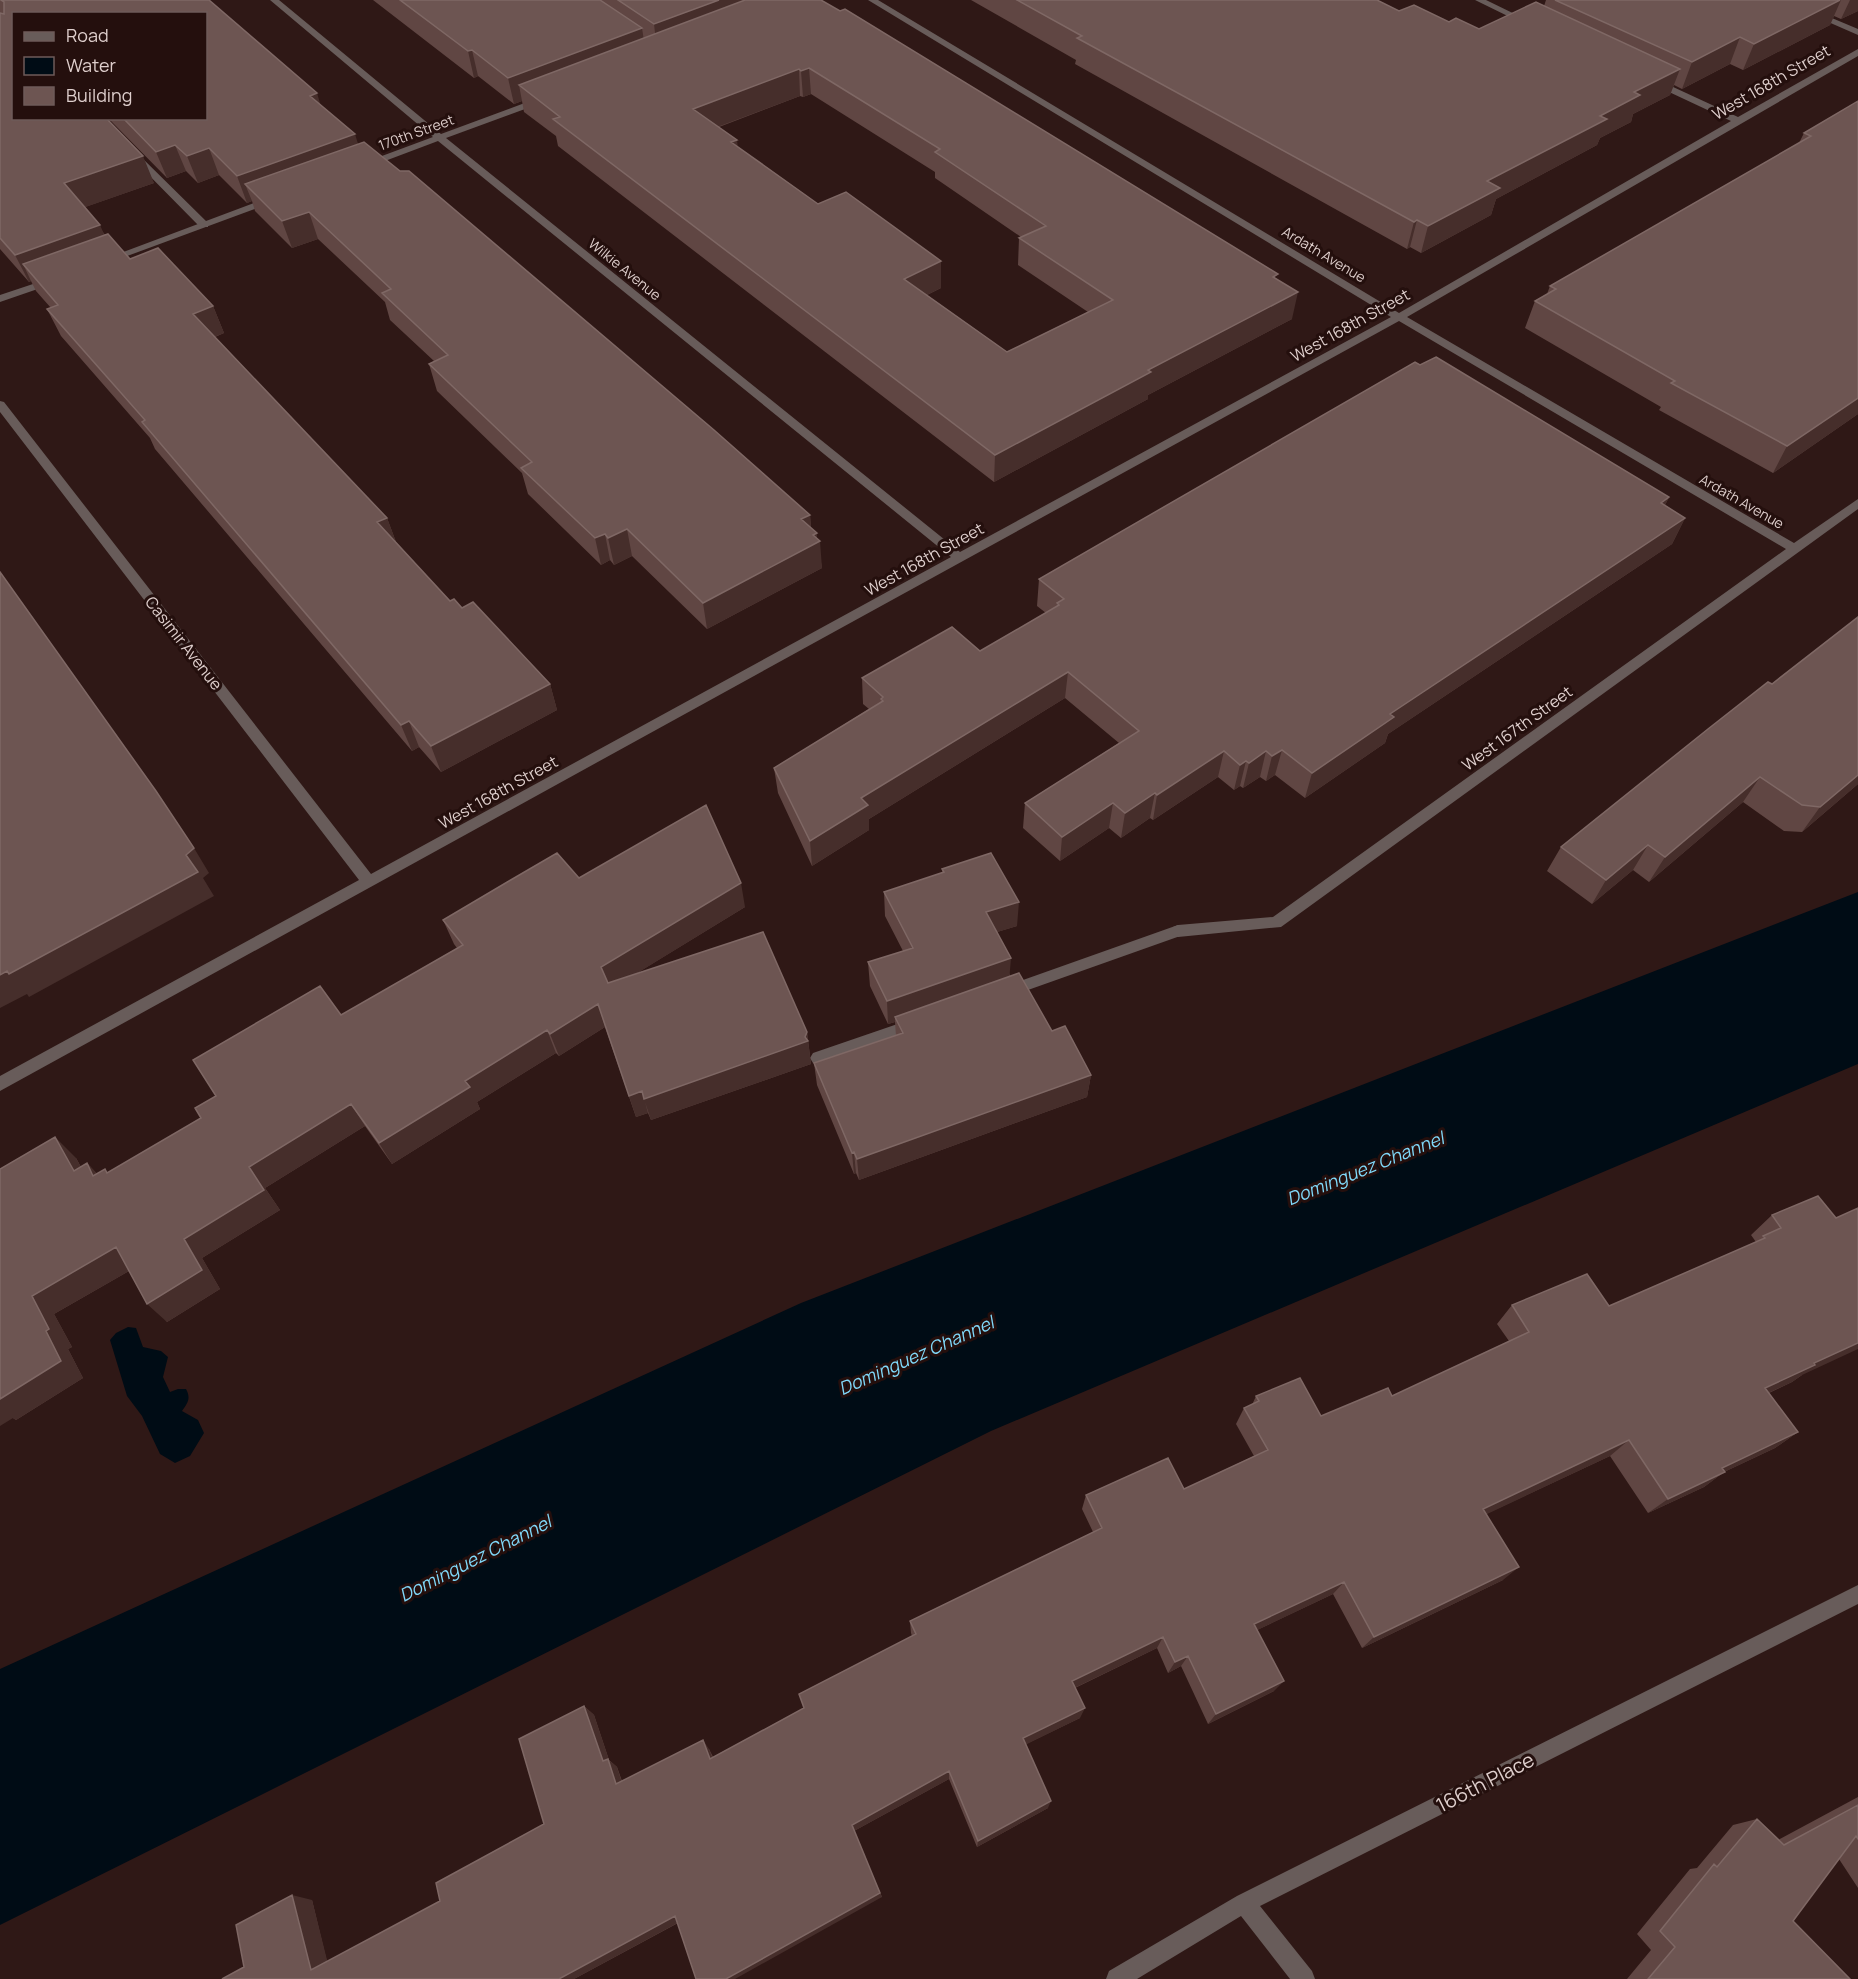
<svg xmlns="http://www.w3.org/2000/svg" width="1858" height="1979" viewBox="0 0 1858 1979" font-family="Manrope,sans-serif">
<style>
.water{fill:#000c15}
.lines{fill:none;stroke-linecap:round;stroke-linejoin:round}
.lane{fill:#685c5a;fill-rule:evenodd}
.street{fill:#685c5a;fill-rule:evenodd}
.wall{fill:#604643;fill-rule:evenodd}
.shaded-wall{fill:#462e2b}
.building{fill:#6d5552;stroke:#7f6865;stroke-width:1.5;fill-rule:evenodd}
.labels{text-anchor:middle;dominant-baseline:central;stroke-width:6;stroke-linejoin:round;paint-order:stroke}
.far-street-label{font-size:14px;fill:#dececc;stroke:#240f0d}
.street-label{font-size:16px;fill:#dececc;stroke:#240f0d}
.water-label{font-size:18px;font-style:italic;fill:#80d9fa;stroke:#240f0d}
.near-street-label{font-size:20px;fill:#dececc;stroke:#240f0d}
</style>
<rect width="100%" height="100%" fill="#2f1816"/>
<path class="water" d="M 1858,892 L 1858,1064 L 991,1431 L 0,1925 L 0,1669 L 801,1303 Z
M 128,1327 L 136,1328 L 143,1347 L 161,1351 L 168,1357 L 163,1377 L 170,1392 L 178,1389 L 186,1389 C 191,1398 188,1403 182,1411 L 198,1420 L 204,1433 L 190,1456 L 175,1463 L 160,1454 L 142,1416 L 127,1396 L 110,1340 L 116,1333 Z"/>
<g class="lines">
<path class="lane" d="M 1778,0 L 1789,0 L 1858,29 L 1858,35 Z
M 131,153 L 137,153 L 208,223 L 208,227 L 200,227 L 131,157 Z
M 1178,925 L 1183,927 L 1185,931 L 1183,935 L 1008,997 L 1003,995 L 1000,991 L 1003,987 Z
M 915,1018 L 920,1019 L 923,1024 L 920,1029 L 818,1065 L 813,1063 L 810,1058 L 813,1053 Z"/>
<path class="street" d="M 270,0 L 279,0 L 441,134 L 538,98 L 544,98 L 544,102 L 446,138 L 960,552 L 1391,317 L 868,0 L 878,0 L 1399,313 L 1731,121 L 1652,84 L 1652,80 L 1658,80 L 1738,117 L 1858,49 L 1858,56 L 1407,317 L 1794,543 L 1858,499 L 1858,509 L 1281,927 L 1178,937 L 1173,935 L 1171,931 L 1173,927 L 1178,925 L 1273,917 L 1786,549 L 1399,321 L 0,1091 L 0,1076 L 359,880 L 0,412 L 0,401 L 4,402 L 371,874 L 951,557 L 438,141 L 369,167 L 363,167 L 363,163 L 433,137 Z
M 1475,0 L 1486,0 L 1531,22 L 1524,24 Z
M 273,196 L 278,199 L 276,201 L 111,262 L 102,260 Z
M 54,277 L 59,280 L 58,282 L 0,302 L 0,295 Z
M 1858,1585 L 1858,1604 L 1260,1906 L 1312,1971 L 1315,1979 L 1290,1979 L 1241,1916 L 1137,1979 L 1106,1979 L 1109,1971 L 1237,1896 Z"/>
</g>
<path class="wall" d="M 0,0 L 209,0 L 320,104 L 358,144 L 810,515 L 811,528 L 817,539 L 822,568 L 707,629 L 632,556 L 614,565 L 610,560 L 601,565 L 528,494 L 522,473 L 437,391 L 429,364 L 434,361 L 390,320 L 385,302 L 318,239 L 292,248 L 255,211 L 252,201 L 247,203 L 219,175 L 198,183 L 186,171 L 167,178 L 108,118 L 206,118 L 14,14 L 154,183 L 85,207 L 105,235 L 130,259 L 213,306 L 224,333 L 215,337 L 387,518 L 396,542 L 450,601 L 462,608 L 550,684 L 557,710 L 441,772 L 419,747 L 412,751 L 155,449 L 150,438 L 61,336 L 47,309 L 51,308 L 36,291 L 31,281 L 29,282 L 0,249 Z
M 373,0 L 821,0 L 1277,279 L 1292,319 L 1148,395 L 1148,399 L 994,482 L 558,146 L 556,136 L 524,112 L 522,101 L 514,104 L 478,76 L 474,78 ZM 811,94 L 935,172 L 935,178 L 1021,237 L 1019,238 L 1018,265 L 1088,312 L 1007,352 L 927,295 L 941,288 L 941,261 L 818,204 L 738,147 L 719,127 L 800,96 L 803,97 Z
M 971,0 L 1377,0 L 1399,11 L 1479,29 L 1544,6 L 1546,0 L 1858,0 L 1858,11 L 1841,19 L 1834,16 L 1830,25 L 1743,70 L 1730,64 L 1682,89 L 1674,85 L 1670,95 L 1633,114 L 1631,122 L 1600,138 L 1597,145 L 1496,199 L 1491,215 L 1421,253 L 1410,247 L 1407,249 L 1075,64 L 1076,60 Z
M 1858,101 L 1858,414 L 1773,473 L 1659,410 L 1661,407 L 1525,328 L 1535,301 L 1547,294 L 1550,286 L 1799,143 L 1804,133 Z
M 1669,497 L 1665,505 L 1685,518 L 1672,544 L 1388,734 L 1385,743 L 1305,798 L 1275,775 L 1266,781 L 1260,777 L 1243,788 L 1240,786 L 1234,790 L 1218,777 L 1153,820 L 1150,818 L 1121,838 L 1109,828 L 1060,861 L 1023,828 L 1025,803 L 1119,743 L 1065,698 L 869,819 L 869,830 L 812,866 L 778,793 L 774,768 L 869,709 L 863,704 L 862,678 L 980,651 L 1046,613 L 1037,606 L 1039,579 Z
M 1858,617 L 1858,784 L 1802,832 L 1784,831 L 1743,802 L 1649,882 L 1633,870 L 1592,904 L 1547,871 L 1561,847 Z
M 942,869 L 1017,926 L 997,932 L 1010,976 L 1052,1031 L 1091,1075 L 1087,1097 L 859,1180 L 856,1173 L 854,1174 L 817,1085 L 814,1063 L 896,1036 L 895,1022 L 888,1024 L 870,986 L 868,962 L 903,951 L 885,916 L 884,892 L 942,873 Z
M 579,878 L 745,907 L 637,973 L 807,1032 L 811,1064 L 651,1120 L 648,1113 L 636,1117 L 605,1027 L 559,1056 L 556,1053 L 477,1102 L 480,1109 L 392,1164 L 365,1126 L 265,1188 L 280,1210 L 202,1258 L 220,1289 L 167,1322 L 129,1271 L 54,1314 L 72,1347 L 68,1349 L 83,1378 L 16,1420 L 13,1418 L 76,1158 L 81,1167 L 87,1163 L 97,1174 L 108,1173 L 201,1118 L 216,1096 L 341,1015 L 457,948 L 454,944 L 443,920 Z
M 1818,1196 L 1802,1375 L 1792,1382 L 1769,1393 L 1798,1432 L 1775,1448 L 1724,1472 L 1704,1487 L 1648,1513 L 1610,1456 L 1486,1514 L 1503,1580 L 1362,1648 L 1333,1594 L 1257,1630 L 1274,1691 L 1208,1724 L 1181,1666 L 1168,1673 L 1157,1648 L 1075,1688 L 1080,1718 L 1026,1744 L 1048,1808 L 977,1847 L 949,1779 L 854,1831 L 882,1897 L 678,1923 L 574,1979 L 244,1967 L 312,1900 L 327,1962 L 440,1901 L 544,1824 L 584,1706 L 594,1715 L 609,1760 L 617,1767 L 622,1781 L 709,1749 L 713,1757 L 804,1708 L 912,1636 L 911,1633 L 910,1621 L 1093,1532 L 1082,1509 L 1086,1495 L 1184,1489 L 1254,1456 L 1236,1424 L 1244,1408 L 1252,1405 L 1256,1396 L 1321,1416 L 1392,1396 L 1509,1341 L 1497,1324 L 1512,1305 L 1609,1306 L 1756,1242 L 1751,1235 L 1772,1215 Z
M 1858,1797 L 1858,1888 L 1839,1859 L 1793,1921 L 1850,1979 L 1627,1979 L 1651,1950 L 1637,1934 L 1690,1869 L 1697,1868 L 1733,1825 L 1757,1819 L 1778,1840 Z"/>
<path class="shaded-wall" d="M 719,0 L 784,0 L 657,50 L 654,24 Z
M 1840,0 L 1841,0 L 1830,25 L 1743,70 L 1754,44 Z
M 1850,0 L 1858,0 L 1858,11 L 1841,19 Z
M 642,28 L 646,54 L 519,85 L 522,101 L 514,104 L 508,78 Z
M 1740,37 L 1730,64 L 1682,89 L 1692,62 Z
M 472,50 L 478,76 L 474,78 L 468,51 Z
M 809,68 L 811,94 L 803,97 L 801,71 Z
M 799,69 L 800,96 L 696,135 L 693,109 Z
M 1680,69 L 1670,95 L 1633,114 L 1631,122 L 1600,138 L 1597,145 L 1496,199 L 1491,215 L 1421,253 L 1428,226 L 1487,181 L 1634,92 Z
M 317,93 L 325,120 L 310,96 Z
M 355,134 L 363,160 L 245,184 L 252,201 L 247,203 L 237,176 Z
M 737,140 L 740,167 L 731,142 Z
M 175,145 L 186,171 L 167,178 L 156,152 Z
M 209,148 L 219,175 L 198,183 L 187,156 Z
M 143,156 L 154,183 L 77,210 L 64,183 Z
M 309,212 L 318,239 L 292,248 L 282,221 Z
M 1417,220 L 1410,247 L 1407,249 L 1414,222 Z
M 100,225 L 112,252 L 23,264 L 31,281 L 29,282 L 15,255 Z
M 941,261 L 941,288 L 904,306 L 904,279 Z
M 1298,292 L 1292,319 L 1148,395 L 1148,399 L 994,482 L 995,455 L 1148,370 Z
M 213,306 L 224,333 L 204,341 L 193,314 Z
M 1858,398 L 1858,414 L 1773,473 L 1787,446 Z
M 1669,497 L 1656,524 L 1661,503 Z
M 810,515 L 812,542 L 801,519 Z
M 387,518 L 397,545 L 377,522 Z
M 1685,518 L 1672,544 L 1388,734 L 1385,743 L 1305,798 L 1312,773 L 1390,714 Z
M 627,529 L 632,556 L 614,565 L 608,538 Z
M 817,533 L 817,543 L 820,541 L 822,568 L 707,629 L 703,603 Z
M 605,534 L 610,560 L 601,565 L 595,538 Z
M 1068,672 L 1065,698 L 869,819 L 869,830 L 812,866 L 810,841 L 861,798 Z
M 550,684 L 557,710 L 441,772 L 431,746 Z
M 409,721 L 419,747 L 412,751 L 401,725 Z
M 1282,750 L 1275,775 L 1266,781 L 1272,756 Z
M 1224,751 L 1218,777 L 1153,820 L 1157,795 Z
M 1266,751 L 1260,777 L 1243,788 L 1249,763 Z
M 1246,761 L 1240,786 L 1234,790 L 1240,765 Z
M 1858,775 L 1858,784 L 1802,832 L 1820,807 Z
M 1760,777 L 1743,802 L 1649,882 L 1665,857 Z
M 1155,793 L 1150,818 L 1121,838 L 1125,813 Z
M 1113,803 L 1109,828 L 1060,861 L 1062,837 Z
M 1648,845 L 1633,870 L 1592,904 L 1606,880 Z
M 194,848 L 209,873 L 203,878 L 214,896 L 29,997 L 27,994 L 0,1008 L 0,975 L 186,855 Z
M 741,883 L 745,907 L 608,991 L 601,967 Z
M 1019,902 L 1017,926 L 984,936 L 986,912 Z
M 1011,958 L 1009,982 L 895,1017 L 895,1022 L 888,1024 L 887,1001 Z
M 598,1004 L 605,1027 L 559,1056 L 550,1034 Z
M 547,1030 L 556,1053 L 477,1102 L 480,1109 L 392,1164 L 379,1143 L 465,1081 Z
M 807,1032 L 811,1064 L 651,1120 L 644,1099 L 805,1037 Z
M 1091,1075 L 1087,1097 L 859,1180 L 857,1159 Z
M 642,1091 L 648,1113 L 636,1117 L 629,1096 Z
M 351,1104 L 365,1126 L 265,1188 L 280,1210 L 202,1258 L 220,1289 L 167,1322 L 147,1304 L 184,1239 L 249,1167 Z
M 55,1137 L 76,1158 L 94,1192 L 74,1171 Z
M 854,1152 L 856,1173 L 854,1174 L 852,1153 Z
M 87,1163 L 107,1184 L 93,1176 Z
M 116,1247 L 136,1267 L 54,1314 L 72,1347 L 68,1349 L 83,1378 L 16,1420 L 13,1418 L 0,1426 L 0,1399 L 46,1331 L 32,1296 Z
M 1858,1343 L 1858,1349 L 1802,1375 L 1792,1382 L 1744,1404 L 1765,1388 L 1814,1363 Z
M 1798,1432 L 1775,1448 L 1724,1472 L 1704,1487 L 1648,1513 L 1668,1499 L 1722,1468 Z
M 1629,1440 L 1610,1456 L 1468,1523 L 1483,1509 Z
M 1519,1567 L 1503,1580 L 1362,1648 L 1374,1637 Z
M 1344,1582 L 1333,1594 L 1245,1636 L 1254,1624 Z
M 1163,1637 L 1157,1648 L 1068,1691 L 1072,1681 Z
M 1188,1656 L 1181,1666 L 1168,1673 L 1175,1662 Z
M 1284,1681 L 1274,1691 L 1208,1724 L 1216,1714 Z
M 584,1706 L 594,1715 L 609,1760 L 617,1767 L 625,1792 L 616,1784 L 603,1761 Z
M 1085,1708 L 1080,1718 L 1021,1747 L 1023,1738 Z
M 703,1740 L 709,1749 L 716,1767 L 710,1759 Z
M 949,1771 L 949,1779 L 854,1831 L 852,1825 Z
M 1051,1801 L 1048,1808 L 977,1847 L 978,1841 Z
M 880,1893 L 882,1897 L 735,1979 L 726,1979 Z
M 292,1895 L 312,1900 L 330,1972 L 311,1970 Z
M 675,1916 L 683,1920 L 574,1979 L 559,1979 Z"/>
<path class="building" d="M 1,0 L 209,0 L 317,93 L 310,96 L 355,134 L 237,176 L 209,148 L 187,156 L 175,145 L 156,152 L 123,118 L 206,118 L 206,14 L 14,14 L 14,118 L 106,118 L 143,156 L 64,183 L 100,225 L 15,255 L 0,238 L 0,13 L 4,14 L 4,2 Z
M 400,0 L 600,0 L 642,28 L 508,78 L 472,50 L 468,51 Z
M 618,0 L 719,0 L 654,24 Z
M 745,0 L 821,0 L 840,11 L 845,9 L 1278,274 L 1273,277 L 1298,292 L 1148,370 L 1151,372 L 995,455 L 553,119 L 560,117 L 519,85 ZM 809,68 L 940,149 L 935,152 L 1046,226 L 1019,238 L 1113,300 L 1007,352 L 904,279 L 941,261 L 846,192 L 818,204 L 731,142 L 737,140 L 693,109 L 799,69 L 801,71 Z
M 1017,0 L 1377,0 L 1399,11 L 1414,5 L 1449,22 L 1456,18 L 1479,29 L 1536,2 L 1680,69 L 1634,92 L 1640,95 L 1600,116 L 1607,119 L 1487,181 L 1500,188 L 1428,226 L 1417,220 L 1414,222 L 1077,38 L 1082,36 Z
M 1555,0 L 1840,0 L 1754,44 L 1740,37 L 1692,62 Z
M 1858,101 L 1858,398 L 1787,446 L 1671,383 L 1675,381 L 1535,301 L 1556,289 L 1550,286 L 1811,136 L 1804,133 Z
M 364,142 L 400,171 L 409,171 L 714,430 L 810,515 L 801,519 L 817,533 L 813,535 L 820,541 L 703,603 L 627,529 L 608,538 L 605,534 L 595,538 L 521,468 L 532,462 L 429,364 L 448,355 L 382,293 L 391,289 L 309,212 L 282,221 L 245,184 Z
M 108,234 L 130,259 L 158,248 L 213,306 L 193,314 L 387,518 L 377,522 L 450,601 L 454,599 L 462,608 L 473,602 L 550,684 L 431,746 L 409,721 L 401,725 L 142,422 L 145,420 L 47,309 L 58,305 L 23,264 Z
M 1436,357 L 1669,497 L 1661,503 L 1685,518 L 1390,714 L 1394,717 L 1312,773 L 1282,750 L 1272,756 L 1266,751 L 1249,763 L 1246,761 L 1240,765 L 1224,751 L 1157,795 L 1155,793 L 1125,813 L 1113,803 L 1062,837 L 1025,803 L 1139,731 L 1068,672 L 861,798 L 868,805 L 810,841 L 774,768 L 883,701 L 881,699 L 883,697 L 862,678 L 952,627 L 980,651 L 1059,605 L 1057,603 L 1064,599 L 1039,579 L 1415,362 L 1420,365 Z
M 0,572 L 156,791 L 194,848 L 186,855 L 198,872 L 9,974 L 7,971 L 0,975 Z
M 1858,617 L 1858,775 L 1820,807 L 1802,805 L 1760,777 L 1665,857 L 1648,845 L 1606,880 L 1561,847 L 1708,729 L 1768,682 L 1772,684 Z
M 706,805 L 741,883 L 601,967 L 608,983 L 763,932 L 807,1032 L 805,1037 L 808,1041 L 644,1099 L 642,1091 L 629,1096 L 598,1004 L 550,1034 L 547,1030 L 465,1081 L 470,1087 L 379,1143 L 351,1104 L 249,1167 L 264,1190 L 184,1239 L 202,1270 L 147,1304 L 116,1247 L 32,1296 L 49,1329 L 46,1331 L 61,1361 L 0,1399 L 0,1169 L 55,1137 L 74,1171 L 87,1163 L 93,1176 L 105,1169 L 107,1173 L 201,1118 L 195,1108 L 216,1096 L 193,1060 L 320,986 L 341,1015 L 463,945 L 443,920 L 509,881 L 557,853 L 579,878 Z
M 991,853 L 1019,902 L 986,912 L 1011,958 L 887,1001 L 868,962 L 913,948 L 884,892 L 944,872 L 942,869 Z
M 1019,973 L 1052,1031 L 1065,1026 L 1091,1075 L 857,1159 L 854,1152 L 852,1153 L 814,1063 L 903,1033 L 895,1017 Z
M 1818,1196 L 1836,1218 L 1858,1208 L 1858,1343 L 1814,1363 L 1815,1365 L 1765,1388 L 1798,1432 L 1722,1468 L 1725,1472 L 1668,1499 L 1629,1440 L 1483,1509 L 1519,1567 L 1374,1637 L 1344,1582 L 1254,1624 L 1284,1681 L 1216,1714 L 1188,1656 L 1175,1662 L 1163,1637 L 1072,1681 L 1085,1708 L 1023,1738 L 1051,1801 L 978,1841 L 949,1771 L 852,1825 L 880,1893 L 726,1979 L 696,1979 L 675,1916 L 559,1979 L 222,1979 L 244,1967 L 236,1925 L 292,1895 L 311,1970 L 440,1901 L 436,1883 L 544,1824 L 519,1739 L 584,1706 L 603,1761 L 608,1759 L 616,1784 L 703,1740 L 710,1759 L 804,1708 L 799,1694 L 916,1634 L 910,1621 L 1102,1528 L 1086,1495 L 1168,1458 L 1184,1489 L 1268,1450 L 1244,1408 L 1259,1401 L 1256,1396 L 1300,1378 L 1321,1416 L 1388,1388 L 1392,1396 L 1529,1332 L 1512,1305 L 1587,1274 L 1609,1306 L 1765,1238 L 1763,1236 L 1781,1228 L 1772,1215 Z
M 1858,1805 L 1858,1839 L 1856,1836 L 1793,1921 L 1850,1979 L 1648,1979 L 1675,1947 L 1660,1931 L 1714,1864 L 1717,1867 L 1757,1819 L 1784,1845 Z"/>
<g class="labels">
<g class="far-street-label">
<text transform="translate(416 132) rotate(-20)">170th Street</text>
<text transform="translate(1324 254) rotate(31)">Ardath Avenue</text>
<text transform="translate(625 269) rotate(39)">Wilkie Avenue</text>
<text transform="translate(1742 501) rotate(30)">Ardath Avenue</text>
</g>
<g class="street-label">
<text transform="translate(1771 82) rotate(-30)">West 168th Street</text>
<text transform="translate(1350 325) rotate(-29)">West 168th Street</text>
<text transform="translate(924 559) rotate(-29)">West 168th Street</text>
<text transform="translate(184 643) rotate(52)">Casimir Avenue</text>
<text transform="translate(1517 728) rotate(-36)">West 167th Street</text>
<text transform="translate(498 792) rotate(-29)">West 168th Street</text>
</g>
<g class="water-label">
<text transform="translate(1365 1168) rotate(-22)">Dominguez Channel</text>
<text transform="translate(916 1355) rotate(-24)">Dominguez Channel</text>
<text transform="translate(475 1558) rotate(-27)">Dominguez Channel</text>
</g>
<g class="near-street-label">
<text transform="translate(1485 1782) rotate(-27)">166th Place</text>
</g>
</g>
<rect x="12" y="12" width="195" height="108" fill="#240f0d" stroke="#6e5b59" stroke-width="1.5"/>
<rect x="24" y="32" width="30" height="9" fill="#685c5a" stroke="#6e5b59" stroke-width="1.5"/>
<text x="66" y="42" font-size="18" fill="#dececc">Road</text>
<rect x="24" y="57" width="30" height="18" fill="#000c15" stroke="#6e5b59" stroke-width="1.5"/>
<text x="66" y="72" font-size="18" fill="#dececc">Water</text>
<rect x="24" y="87" width="30" height="18" fill="#6d5552" stroke="#6e5b59" stroke-width="1.5"/>
<text x="66" y="102" font-size="18" fill="#dececc">Building</text>
</svg>
